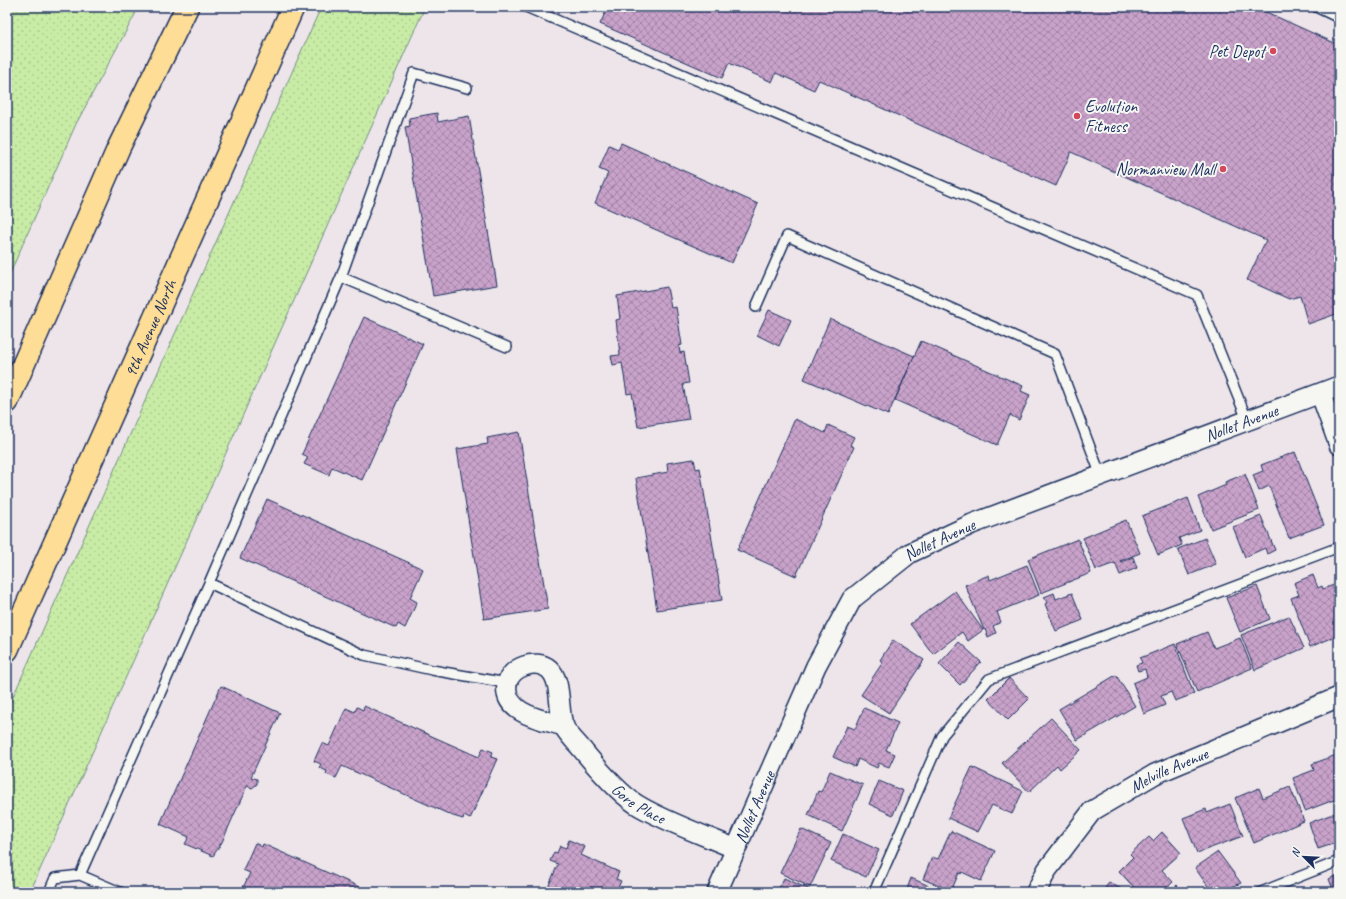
<svg xmlns="http://www.w3.org/2000/svg" width="1346" height="899" viewBox="0 0 1346 899" font-family="Caveat,sans-serif">
<style>
.grass{fill:url(#grass-dots);stroke:#728e82}
.building{fill:url(#building-cross-hatch);stroke:#1b2f5e}
.lines{fill:none;stroke-linecap:round;stroke-linejoin:round}
.service-casing{stroke:#1b2f5e;stroke-width:12}
.minor-casing{stroke:#1b2f5e;stroke-width:22}
.primary-casing{stroke:#1b2f5e;stroke-width:25}
.service{stroke:#f6f6f2;stroke-width:9}
.minor{stroke:#f6f6f2;stroke-width:19}
.primary{stroke:#fedd96;stroke-width:22}
.poi-dot{fill:#d1495b;stroke:#f6f6f2;stroke-width:1.5}
.labels{text-anchor:middle;dominant-baseline:central;stroke-width:4;stroke-linejoin:round;paint-order:stroke}
.poi-label{font-size:17px;fill:#1b2f5e;stroke:#f6f6f2;text-anchor:end}
.street-label{font-size:17px;fill:#1b2f5e;stroke:#f6f6f2}
</style>
<defs>
<pattern id="grass-dots" width="8" height="8" patternUnits="userSpaceOnUse"><rect width="8" height="8" fill="#c8eca5"/><path d="M2 2h.1M6 6h.1" fill="none" stroke="#abcb90" stroke-width="1.8" stroke-linecap="round"/></pattern>
<pattern id="building-cross-hatch" width="8" height="8" patternUnits="userSpaceOnUse"><rect width="8" height="8" fill="#c9a2ca"/><path d="M0 0l8 8M0 8l8-8" fill="none" stroke="#a284a7"/></pattern>
</defs>
<rect width="100%" height="100%" fill="#ede5ea"/>
<filter id="ink" filterUnits="userSpaceOnUse"><feTurbulence type="fractalNoise" baseFrequency=".025" numOctaves="2"/><feDisplacementMap in="SourceGraphic" scale="8" xChannelSelector="R" yChannelSelector="G"/><feConvolveMatrix kernelMatrix="1 2 1 2 8 2 1 2 1" color-interpolation-filters="sRGB"/></filter>
<g filter="url(#ink)">
<path class="grass" d="M 9,7 L 139,7 L 76,124 L 7,280 L 7,14 Z
M 321,7 L 425,7 L 30,892 L 7,892 L 7,710 Z"/>
<path class="building" d="M 602,7 L 1255,7 L 1339,45 L 1339,313 L 1308,324 L 1300,296 L 1289,299 L 1247,280 L 1266,240 L 1071,152 L 1056,186 L 819,80 L 814,90 L 776,73 L 772,82 L 729,63 L 722,78 L 600,24 L 607,9 Z
M 437,113 L 438,122 L 469,116 L 497,285 L 433,296 L 405,127 L 410,126 L 409,118 Z
M 621,143 L 758,204 L 732,263 L 595,203 L 608,173 L 599,169 L 609,145 L 618,149 Z
M 667,287 L 671,308 L 676,307 L 682,345 L 679,346 L 680,353 L 684,352 L 689,383 L 683,384 L 689,419 L 638,427 L 632,393 L 627,394 L 622,363 L 613,365 L 611,356 L 620,355 L 616,320 L 620,319 L 617,296 Z
M 769,310 L 791,320 L 779,346 L 757,335 Z
M 364,317 L 423,344 L 362,480 L 332,467 L 329,475 L 304,464 L 308,457 L 302,454 Z
M 830,319 L 914,356 L 888,415 L 804,379 Z
M 921,341 L 1023,386 L 1021,391 L 1030,395 L 1019,420 L 1010,415 L 997,445 L 895,400 Z
M 795,419 L 825,433 L 828,425 L 854,437 L 850,445 L 854,447 L 796,576 L 737,550 Z
M 519,432 L 548,609 L 484,619 L 457,449 L 488,444 L 487,438 Z
M 1295,452 L 1324,525 L 1289,538 L 1269,486 L 1259,491 L 1253,475 L 1263,471 L 1261,465 Z
M 694,459 L 696,469 L 700,468 L 722,600 L 657,610 L 636,478 L 668,472 L 667,463 Z
M 1245,474 L 1259,510 L 1211,529 L 1198,497 L 1226,485 L 1225,482 Z
M 1188,498 L 1200,530 L 1179,538 L 1182,545 L 1158,555 L 1142,516 Z
M 267,499 L 423,569 L 410,598 L 417,602 L 405,628 L 398,624 L 396,628 L 240,558 Z
M 1261,516 L 1275,550 L 1267,554 L 1265,548 L 1245,557 L 1233,527 Z
M 1126,520 L 1140,553 L 1120,561 L 1121,562 L 1133,557 L 1137,568 L 1120,575 L 1115,563 L 1096,570 L 1083,538 Z
M 1205,538 L 1216,564 L 1189,575 L 1178,549 Z
M 1078,539 L 1091,573 L 1041,593 L 1028,559 Z
M 1027,565 L 1039,595 L 997,612 L 1001,622 L 993,626 L 996,633 L 988,637 L 985,629 L 984,630 L 965,585 L 989,575 L 990,580 Z
M 1313,575 L 1318,588 L 1322,586 L 1323,589 L 1339,583 L 1339,635 L 1310,647 L 1291,598 L 1299,595 L 1294,583 Z
M 1257,586 L 1270,619 L 1240,632 L 1226,598 Z
M 955,591 L 983,630 L 968,641 L 962,632 L 933,654 L 910,624 Z
M 1054,593 L 1056,599 L 1072,593 L 1083,620 L 1056,631 L 1045,604 L 1047,603 L 1044,597 Z
M 1289,616 L 1304,648 L 1255,670 L 1241,635 Z
M 1207,632 L 1214,648 L 1240,638 L 1252,668 L 1197,692 L 1177,644 Z
M 893,640 L 924,660 L 889,713 L 861,695 L 883,662 L 880,660 Z
M 959,642 L 981,662 L 960,685 L 939,664 Z
M 1175,644 L 1194,694 L 1175,701 L 1171,692 L 1161,696 L 1165,705 L 1144,714 L 1133,683 L 1147,677 L 1145,669 L 1138,671 L 1136,665 L 1142,663 L 1140,658 Z
M 1116,675 L 1135,706 L 1077,740 L 1059,709 Z
M 1009,678 L 1029,699 L 1008,720 L 988,699 Z
M 221,686 L 280,713 L 251,777 L 257,779 L 257,784 L 252,788 L 247,786 L 222,842 L 213,856 L 185,844 L 189,837 L 160,824 Z
M 364,706 L 479,757 L 483,748 L 493,752 L 491,757 L 497,759 L 470,819 L 464,816 L 463,819 L 453,816 L 342,766 L 336,778 L 326,774 L 327,771 L 319,768 L 321,764 L 314,761 L 322,743 L 329,746 L 346,708 L 355,712 L 357,707 L 363,710 Z
M 864,708 L 898,723 L 886,750 L 895,754 L 889,767 L 879,763 L 877,768 L 858,759 L 855,767 L 833,757 L 847,726 L 855,729 Z
M 1051,718 L 1081,750 L 1060,769 L 1057,765 L 1029,792 L 1002,763 Z
M 1339,754 L 1339,798 L 1305,811 L 1293,778 L 1314,770 L 1312,764 Z
M 972,767 L 1023,791 L 1012,814 L 992,805 L 978,832 L 948,818 Z
M 830,771 L 863,785 L 842,831 L 808,815 L 818,791 L 821,792 Z
M 879,781 L 903,791 L 893,815 L 869,804 Z
M 1290,787 L 1304,821 L 1254,843 L 1235,798 L 1259,788 L 1263,798 Z
M 1230,804 L 1243,836 L 1197,853 L 1183,818 L 1206,809 L 1207,813 Z
M 1335,813 L 1339,825 L 1339,842 L 1318,849 L 1309,823 Z
M 801,829 L 831,843 L 810,887 L 780,873 Z
M 951,831 L 995,851 L 981,881 L 962,872 L 961,874 L 959,873 L 951,891 L 923,879 L 932,857 L 938,859 Z
M 1162,832 L 1181,853 L 1162,870 L 1173,882 L 1162,892 L 1138,892 L 1119,871 L 1133,857 L 1130,854 L 1149,837 L 1153,841 Z
M 843,834 L 879,850 L 866,877 L 831,861 Z
M 569,840 L 585,847 L 581,855 L 619,872 L 616,879 L 621,881 L 616,892 L 546,892 L 558,864 L 550,861 L 554,852 L 557,853 L 560,846 L 566,848 Z
M 255,843 L 262,847 L 263,844 L 371,892 L 241,892 L 250,873 L 243,870 Z
M 1218,852 L 1241,883 L 1220,892 L 1212,892 L 1195,868 Z
M 1339,874 L 1339,892 L 1334,892 L 1329,879 Z
M 784,878 L 815,892 L 777,892 Z
M 911,878 L 943,892 L 906,892 Z
M 1109,882 L 1126,892 L 1103,892 Z
M 1177,885 L 1183,892 L 1169,892 Z"/>
<g class="lines">
<g class="service-casing">
<path id="service" d="M 526,7 L 1197,295 L 1248,422
M 1316,7 L 1339,18
M 341,277 L 414,73 L 467,88
M 756,307 L 787,236 L 1055,354 L 1101,476
M 209,583 L 364,655 L 432,670 L 507,683
M 80,875 L 209,583 L 341,277 L 507,347
M 49,892 L 55,878 L 80,875 L 120,892
M 874,892 L 942,736 L 989,679 L 1339,547
M 1261,892 L 1339,861"/>
</g>
<g class="minor-casing">
<g id="minor">
<path d="M 1321,395 L 1339,445"/>
<path id="s1" d="M 564,726 C 544,720 502,714 507,684 C 510,667 536,658 549,669 C 563,681 557,711 564,727 C 569,736 579,745 585,753 C 599,770 622,797 641,807 C 669,823 706,836 736,849"/>
<path id="s2" d="M 717,892 L 816,666 L 852,599 L 910,553 L 972,524 L 1339,386"/>
<path id="s3" d="M 1036,892 L 1047,870 L 1092,811 L 1155,774 L 1339,697"/>
</g>
</g>
<g class="primary-casing">
<g id="primary">
<path d="M 7,402 L 119,147 L 187,7"/>
<path id="s4" d="M 7,650 L 293,7"/>
</g>
</g>
<use href="#service" class="service"/>
<use href="#minor" class="minor"/>
<use href="#primary" class="primary"/>
</g>
</g>
<g class="poi-dot">
<circle cx="1273" cy="51" r="4"/>
<circle cx="1077" cy="116" r="4"/>
<circle cx="1223" cy="169" r="4"/>
</g>
<g class="labels">
<g class="poi-label">
<text x="1265" y="51">Pet Depot</text>
<text x="1085" y="106" text-anchor="start">Evolution<tspan x="1085" dy="20">Fitness</tspan></text>
<text x="1215" y="169">Normanview Mall</text>
</g>
<g class="street-label">
<text stroke="none"><textPath href="#s4" startOffset="352">9th Avenue North</textPath></text>
<text stroke="none"><textPath href="#s2" startOffset="753">Nollet Avenue</textPath></text>
<text stroke="none"><textPath href="#s2" startOffset="429">Nollet Avenue</textPath></text>
<text stroke="none"><textPath href="#s3" startOffset="186">Melville Avenue</textPath></text>
<text stroke="none"><textPath href="#s1" startOffset="299">Gore Place</textPath></text>
<text stroke="none"><textPath href="#s2" startOffset="93">Nollet Avenue</textPath></text>
</g>
</g>
<rect width="1346" height="899" fill="none" stroke="#f6f6f2" stroke-width="24"/>
<rect x="12" y="12" width="1322" height="875" fill="none" stroke="#1b2f5e" stroke-width="1.5" filter="url(#ink)"/>
<g transform="translate(1304 857) rotate(294)" stroke="#f6f6f2" stroke-width="3" paint-order="stroke">
<path d="M0-3L7 15L0 10L-7 15Z" fill="#1b2f5e"/>
<text y="-6" font-size="11" font-weight="bold" text-anchor="middle" fill="#1b2f5e">N</text>
</g>
</svg>
